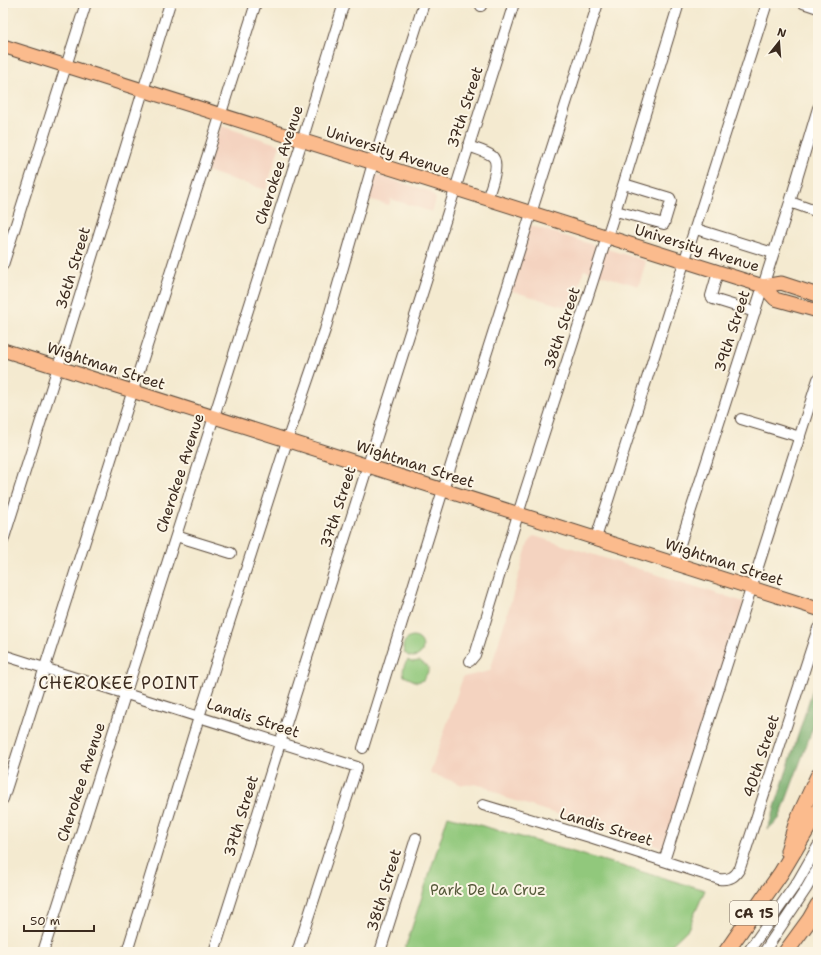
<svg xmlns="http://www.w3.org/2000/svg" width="821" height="955" viewBox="0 0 821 955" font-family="'Shantell Sans',sans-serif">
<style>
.built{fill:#f4d3c0}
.green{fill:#91c87b;stroke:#66794c}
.forest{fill:#74ac6b;stroke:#586b44}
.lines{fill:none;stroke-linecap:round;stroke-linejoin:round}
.minor-casing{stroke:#574739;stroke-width:12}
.major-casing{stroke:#574739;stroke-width:15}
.highway-casing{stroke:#574739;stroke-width:17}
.minor{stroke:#fff;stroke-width:10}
.major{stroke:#fbbb8d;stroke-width:13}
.highway{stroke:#fbbb8d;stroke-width:15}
.labels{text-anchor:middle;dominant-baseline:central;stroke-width:4;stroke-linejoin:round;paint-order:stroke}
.shield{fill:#fcf5e5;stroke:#75675a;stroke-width:1}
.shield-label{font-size:14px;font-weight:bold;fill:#3b2a1e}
.street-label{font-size:15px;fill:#3b2a1e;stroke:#fcf5e5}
.park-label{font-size:15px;fill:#55593a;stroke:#fcf5e5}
.quarter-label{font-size:17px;letter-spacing:1px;fill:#3b2a1e;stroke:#fcf5e5}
</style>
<rect width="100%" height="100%" fill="#fcf5e5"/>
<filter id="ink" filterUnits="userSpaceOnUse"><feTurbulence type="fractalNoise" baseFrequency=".025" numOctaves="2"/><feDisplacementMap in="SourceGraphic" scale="8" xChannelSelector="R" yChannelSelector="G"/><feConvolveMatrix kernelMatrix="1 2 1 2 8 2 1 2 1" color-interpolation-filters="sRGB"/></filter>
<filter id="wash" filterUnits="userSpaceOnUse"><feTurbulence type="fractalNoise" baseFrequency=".012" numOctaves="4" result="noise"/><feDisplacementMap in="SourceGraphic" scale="16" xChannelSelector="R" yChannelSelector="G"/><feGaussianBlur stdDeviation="0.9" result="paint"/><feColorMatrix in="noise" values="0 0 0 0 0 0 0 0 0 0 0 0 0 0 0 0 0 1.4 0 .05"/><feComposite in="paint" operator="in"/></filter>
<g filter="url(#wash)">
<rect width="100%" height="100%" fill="#f4ead0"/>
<path class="built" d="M 221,126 L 280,145 L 266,190 L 206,171 Z
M 375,174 L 431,192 L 436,199 L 432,212 L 391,199 L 389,205 L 368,199 Z
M 529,225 L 646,261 L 639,286 L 584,270 L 572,309 L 509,290 Z
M 534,536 L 744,602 L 666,849 L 506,798 L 487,787 L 474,784 L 463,785 L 430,773 L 463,677 L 490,671 L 528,544 Z"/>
<path class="green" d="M403 647a10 10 0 1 1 20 0a10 10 0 1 1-20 0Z
M 408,660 L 411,662 L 420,661 L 428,667 L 428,672 L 423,680 L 417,682 L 404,676 C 402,670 404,664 408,660 Z
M 448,816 L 705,890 L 688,929 L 664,952 L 404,952 Z"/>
<path class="forest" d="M 818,673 L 818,714 L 779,819 L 768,829 Z"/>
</g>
<g filter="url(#ink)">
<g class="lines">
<g class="minor-casing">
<path id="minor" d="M 803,3 L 818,8
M 3,4 L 3,3
M 481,6 L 482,3
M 468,146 C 476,149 485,151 492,156 C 501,163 490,190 487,199
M 790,202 L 818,212
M 616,211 L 664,224 L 671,201 L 670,198 L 624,184
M 696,229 L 773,253
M 3,265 L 86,3
M 718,272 L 711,296 L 713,299 L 755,312
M 741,419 L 800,437
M 176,536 L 231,553
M 596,538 L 767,3
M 3,541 L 63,351 L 170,3
M 674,563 L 790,202 L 818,108
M 3,655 L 357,767 L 297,952
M 470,661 L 475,655 L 523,498 L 614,215 L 679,3
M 363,748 L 443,490 L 598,3
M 3,799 L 256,3
M 483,805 L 593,838 L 719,879 C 730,880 735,877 740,868 L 818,628
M 664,861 L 818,379
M 43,952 L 302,141 L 344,3
M 127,952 L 199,717 L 287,441 L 325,330 L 373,163 L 424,3
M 214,952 L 514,3
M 380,952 L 416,838
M 748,952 L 798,881 L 818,846
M 764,952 L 806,889 L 818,868"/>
</g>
<g class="major-casing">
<path id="major" d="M 3,46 L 763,286 L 781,283 L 818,295
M 763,286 L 775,299 L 818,311
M 3,350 L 818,609"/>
</g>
<g class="highway-casing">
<path id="highway" d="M 788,851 L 797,821 L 818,776
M 726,952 L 781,873 L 818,811
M 786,952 L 810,919 L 818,905"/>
</g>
<use href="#minor" class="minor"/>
<use href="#major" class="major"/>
<use href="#highway" class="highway"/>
</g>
</g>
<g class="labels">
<rect class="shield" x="730" y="901" width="48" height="24" rx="3"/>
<g class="shield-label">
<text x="754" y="913">CA 15</text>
</g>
<g class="street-label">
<text transform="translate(465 107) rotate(-72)">37th Street</text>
<text transform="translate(388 151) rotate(18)">University Avenue</text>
<text transform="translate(279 165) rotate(-72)">Cherokee Avenue</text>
<text transform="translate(697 248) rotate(17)">University Avenue</text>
<text transform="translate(73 268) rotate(-73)">36th Street</text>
<text transform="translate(562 328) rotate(-72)">38th Street</text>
<text transform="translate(732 331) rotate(-72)">39th Street</text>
<text transform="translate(106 366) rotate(18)">Wightman Street</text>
<text transform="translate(415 464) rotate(18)">Wightman Street</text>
<text transform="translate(180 473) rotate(-72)">Cherokee Avenue</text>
<text transform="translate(338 507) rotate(-72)">37th Street</text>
<text transform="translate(724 562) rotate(18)">Wightman Street</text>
<text transform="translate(253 718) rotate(18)">Landis Street</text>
<text transform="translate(761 756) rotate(-72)">40th Street</text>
<text transform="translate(81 782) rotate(-72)">Cherokee Avenue</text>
<text transform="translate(241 816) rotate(-73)">37th Street</text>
<text transform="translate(606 827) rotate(17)">Landis Street</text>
<text transform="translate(384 890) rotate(-73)">38th Street</text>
</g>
<g class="park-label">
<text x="488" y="890">Park De La Cruz</text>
</g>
<g class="quarter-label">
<text x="119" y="683">CHEROKEE POINT</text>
</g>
</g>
<rect width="821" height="955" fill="none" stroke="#fcf5e5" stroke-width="16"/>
<g transform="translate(779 42) rotate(17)" stroke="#fcf5e5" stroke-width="3" paint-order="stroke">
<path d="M0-3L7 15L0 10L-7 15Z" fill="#3b2a1e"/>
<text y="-6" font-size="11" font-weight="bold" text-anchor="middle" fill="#3b2a1e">N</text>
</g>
<path d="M24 925v6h70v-6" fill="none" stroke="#3b2a1e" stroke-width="2"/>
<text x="30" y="925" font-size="12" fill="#3b2a1e" stroke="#fcf5e5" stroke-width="3" paint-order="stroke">50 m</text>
</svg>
